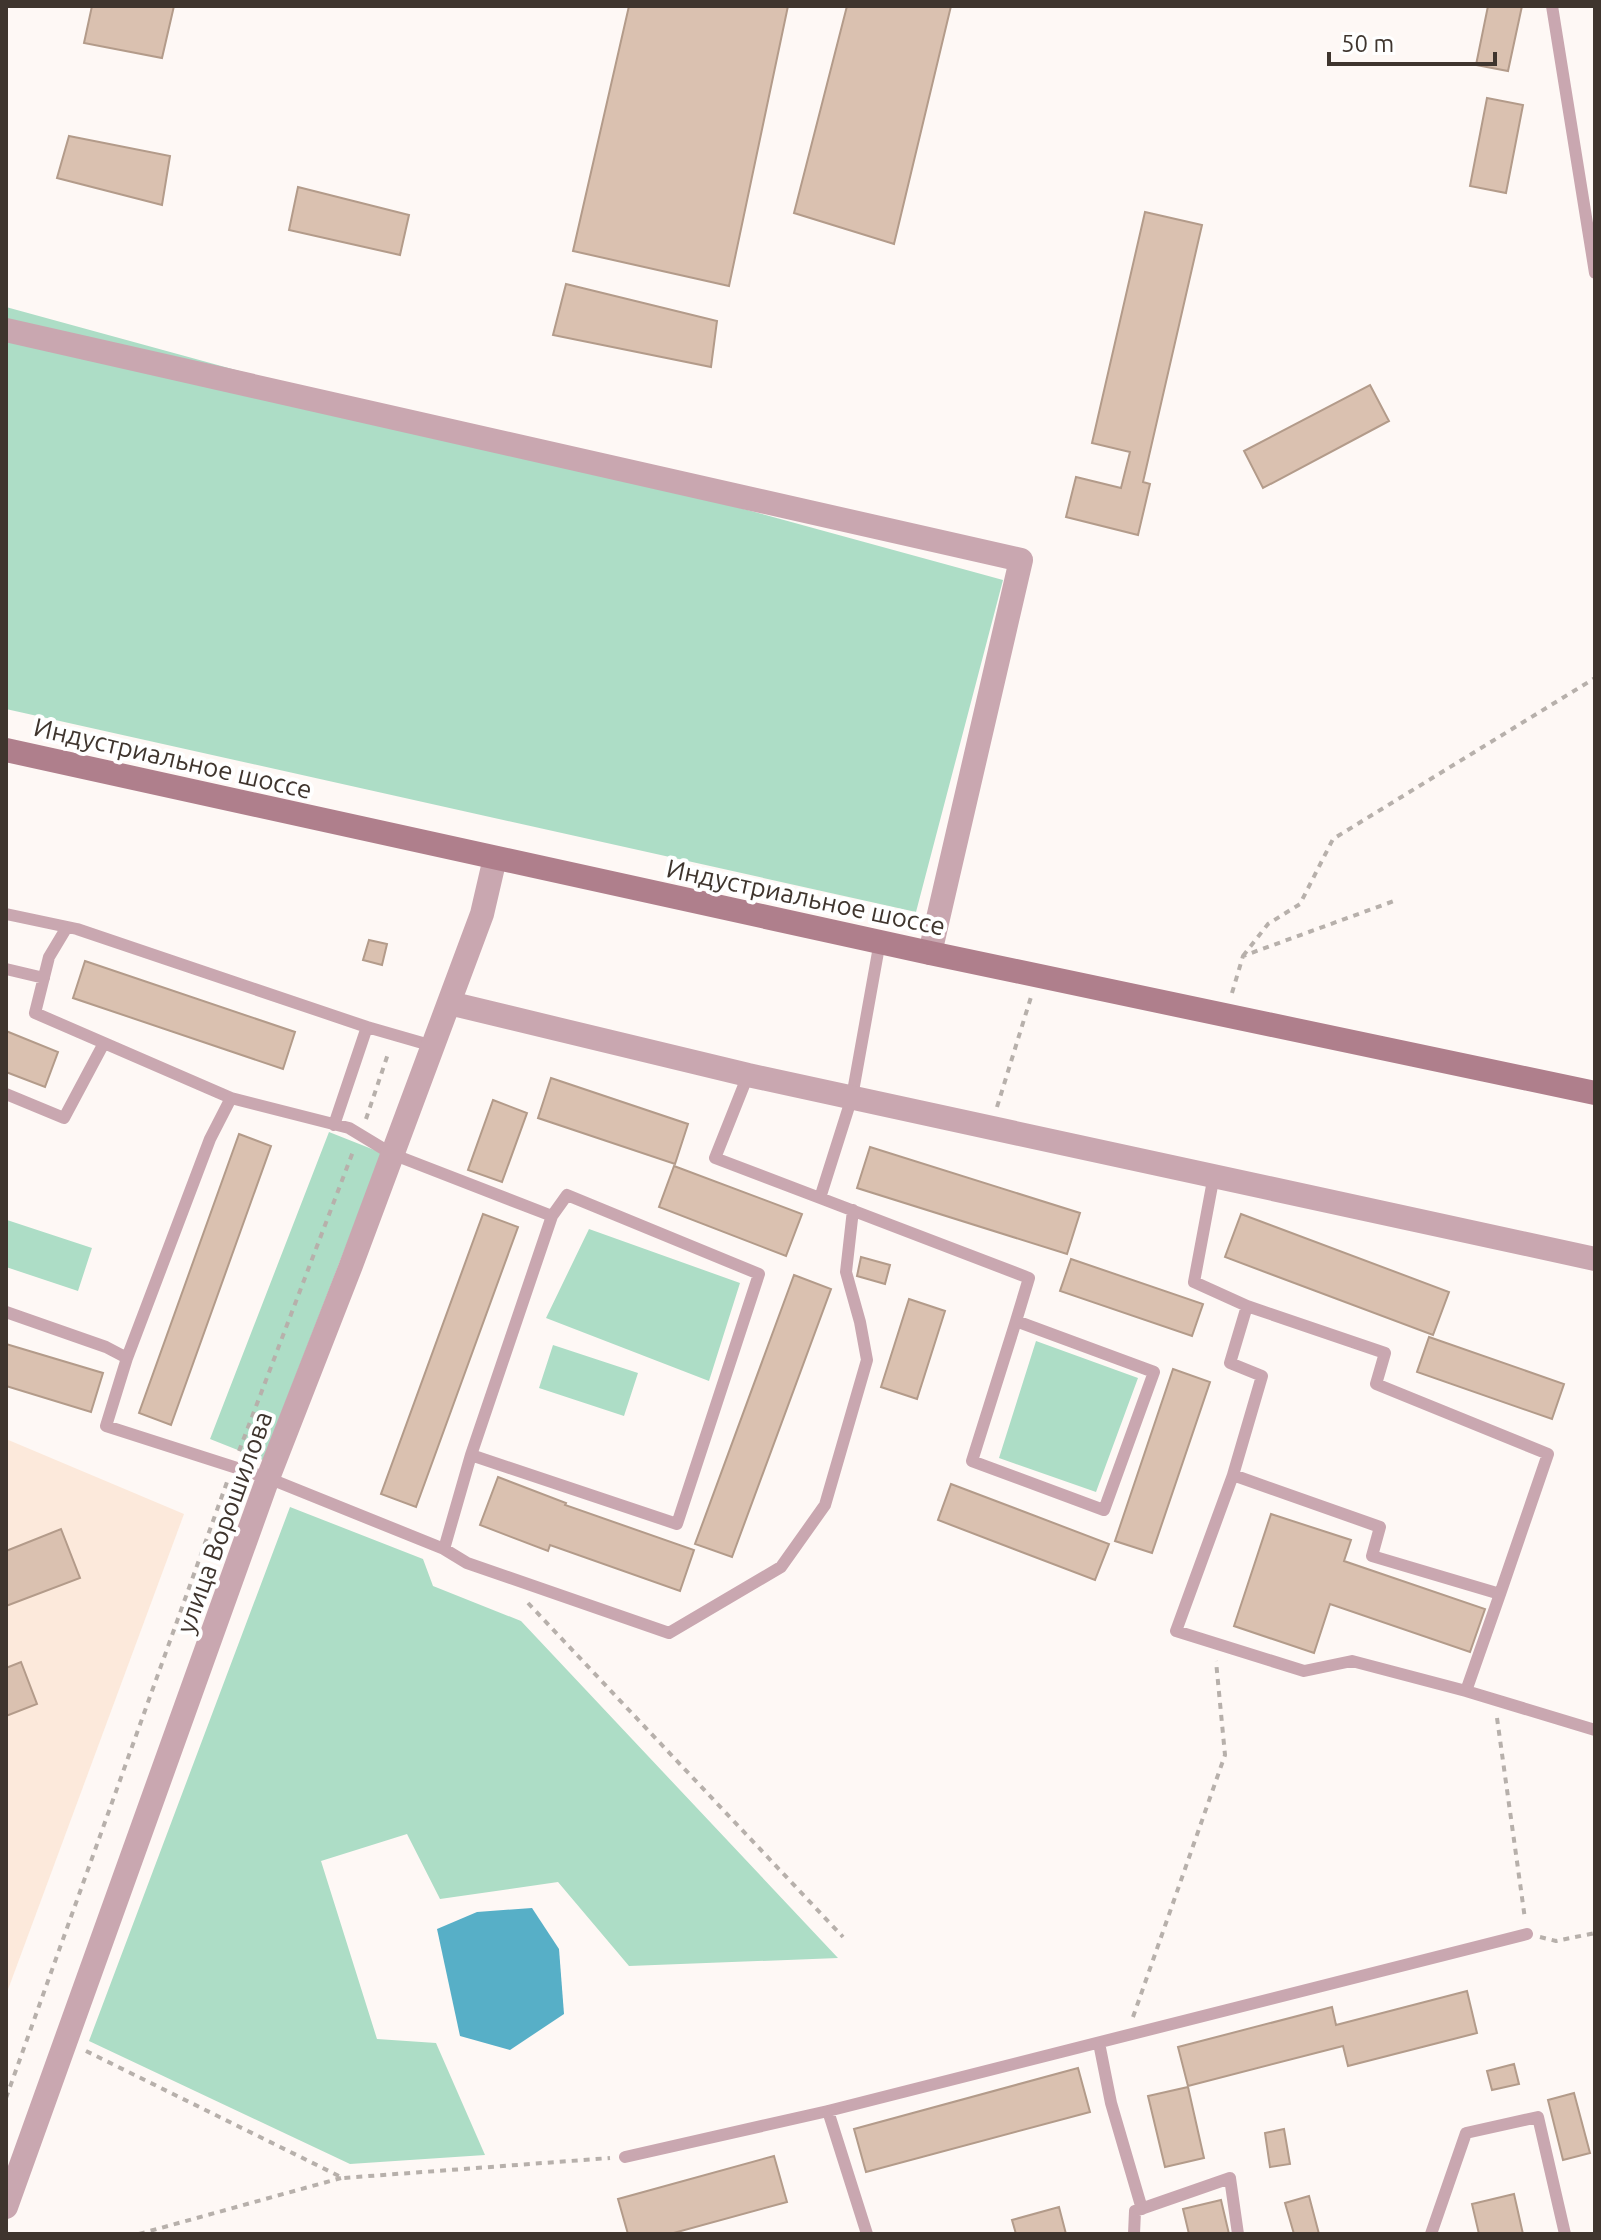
<svg xmlns="http://www.w3.org/2000/svg" width="1601" height="2240" viewBox="0 0 1601 2240" font-family="Ubuntu,sans-serif">
<style>
.built{fill:#fce9db}
.green{fill:#adddc6}
.water{fill:#57afc7}
.building{fill:#dac1b0;stroke:#b39b8a;stroke-width:2}
.lines{fill:none;stroke-linecap:round;stroke-linejoin:round}
.path{stroke:#b7b0ab;stroke-width:4;stroke-dasharray:6 6;stroke-linecap:butt}
.lane{stroke:#c9a7b0;stroke-width:12}
.street{stroke:#c9a7b0;stroke-width:24}
.secondary{stroke:#af7f8c;stroke-width:24}
.labels{text-anchor:middle;dominant-baseline:central;stroke-width:8;stroke-linejoin:round;paint-order:stroke}
.street-label{font-size:26px;fill:#3f352e;stroke:#fff}
</style>
<rect width="100%" height="100%" fill="#fef8f5"/>
<path class="built" d="M 6,1439 L 184,1514 L 6,1995 Z"/>
<path class="green" d="M 6,307 L 1003,580 L 916,912 L 6,709 Z
M 329,1132 L 382,1153 L 263,1460 L 210,1439 Z
M 7,1220 L 92,1248 L 78,1291 L 6,1267 Z
M 589,1229 L 740,1283 L 709,1381 L 546,1318 Z
M 1036,1341 L 1138,1378 L 1096,1492 L 999,1458 Z
M 553,1345 L 638,1373 L 624,1416 L 539,1388 Z
M 290,1507 L 423,1559 L 433,1586 L 521,1621 L 838,1958 L 629,1966 L 558,1882 L 440,1899 L 407,1834 L 321,1861 L 377,2039 L 436,2043 L 485,2155 L 350,2164 L 89,2041 Z"/>
<path class="water" d="M 532,1908 L 559,1949 L 564,2014 L 510,2050 L 460,2036 L 437,1929 L 477,1912 Z"/>
<path class="building" d="M 92,6 L 174,6 L 162,58 L 84,43 Z
M 629,6 L 788,6 L 729,286 L 573,251 Z
M 847,6 L 951,6 L 894,244 L 794,213 Z
M 1488,6 L 1522,6 L 1508,71 L 1476,65 Z
M 1487,98 L 1523,105 L 1506,193 L 1470,186 Z
M 69,136 L 170,156 L 162,205 L 57,178 Z
M 298,187 L 409,215 L 400,255 L 289,230 Z
M 1145,212 L 1202,225 L 1143,482 L 1150,484 L 1138,535 L 1066,517 L 1076,477 L 1121,488 L 1130,452 L 1092,443 Z
M 566,284 L 717,321 L 711,367 L 553,335 Z
M 1370,385 L 1389,421 L 1263,488 L 1244,451 Z
M 369,940 L 387,944 L 382,965 L 363,960 Z
M 85,961 L 295,1032 L 283,1069 L 73,998 Z
M 6,1031 L 58,1052 L 45,1087 L 6,1072 Z
M 551,1078 L 688,1124 L 675,1164 L 538,1118 Z
M 493,1100 L 527,1113 L 502,1182 L 468,1170 Z
M 239,1134 L 271,1146 L 171,1425 L 139,1413 Z
M 870,1147 L 1080,1213 L 1067,1254 L 857,1188 Z
M 674,1166 L 802,1214 L 786,1256 L 659,1207 Z
M 483,1214 L 518,1227 L 416,1507 L 381,1494 Z
M 1241,1214 L 1449,1292 L 1433,1335 L 1225,1257 Z
M 861,1257 L 890,1265 L 885,1284 L 857,1276 Z
M 1071,1259 L 1203,1304 L 1192,1336 L 1060,1291 Z
M 794,1275 L 831,1289 L 732,1557 L 695,1544 Z
M 909,1299 L 945,1311 L 917,1399 L 881,1387 Z
M 1429,1337 L 1564,1384 L 1552,1419 L 1417,1372 Z
M 6,1344 L 103,1373 L 91,1412 L 6,1386 Z
M 1173,1369 L 1210,1382 L 1152,1553 L 1115,1541 Z
M 498,1477 L 566,1503 L 565,1505 L 694,1550 L 680,1591 L 550,1545 L 548,1551 L 480,1525 Z
M 951,1484 L 1109,1544 L 1095,1580 L 938,1520 Z
M 1271,1514 L 1351,1540 L 1344,1561 L 1485,1609 L 1470,1652 L 1330,1604 L 1314,1653 L 1234,1626 Z
M 61,1529 L 80,1578 L 6,1606 L 6,1551 Z
M 21,1662 L 37,1704 L 6,1716 L 6,1668 Z
M 1467,1991 L 1477,2033 L 1348,2066 L 1343,2046 L 1188,2086 L 1178,2047 L 1332,2007 L 1336,2025 Z
M 1514,2064 L 1519,2084 L 1492,2090 L 1487,2071 Z
M 1078,2068 L 1090,2112 L 866,2172 L 854,2129 Z
M 1188,2087 L 1204,2158 L 1165,2167 L 1148,2096 Z
M 1574,2093 L 1590,2153 L 1563,2160 L 1548,2100 Z
M 1284,2129 L 1290,2164 L 1270,2167 L 1265,2133 Z
M 774,2156 L 787,2202 L 670,2234 L 628,2234 L 618,2199 Z
M 1514,2194 L 1523,2234 L 1479,2234 L 1472,2204 Z
M 1309,2196 L 1319,2234 L 1294,2234 L 1285,2203 Z
M 1221,2200 L 1229,2234 L 1189,2234 L 1183,2209 Z
M 1059,2207 L 1066,2234 L 1016,2234 L 1012,2220 Z"/>
<g class="lines">
<path class="path" d="M 1243,956 L 1268,924 L 1300,904 L 1333,839 L 1595,678
M 1232,993 L 1243,956 L 1394,901
M 997,1107 L 1031,997
M 366,1119 L 389,1051
M 239,1451 L 354,1149
M 528,1603 L 843,1937
M 1497,1718 L 1525,1919
M 1540,1937 L 1556,1941 L 1595,1933
M 1133,2017 L 1225,1755 L 1216,1661
M 86,2051 L 343,2178 L 610,2158
M 6,2098 L 227,1482
M 139,2234 L 341,2178"/>
<path class="lane" d="M 1552,6 L 1595,273
M 6,914 L 77,929 L 367,1027 L 433,1046
M 67,927 L 49,957 L 35,1013 L 231,1098 L 349,1128 L 392,1154 L 552,1216
M 880,941 L 852,1097 L 820,1198 L 1029,1278 L 1016,1321 L 1154,1372 L 1104,1510 L 972,1461 L 1016,1321
M 6,969 L 44,978
M 748,1075 L 715,1158 L 820,1198
M 6,1094 L 64,1118 L 104,1043
M 231,1098 L 210,1139 L 127,1358 L 106,1426 L 268,1478 L 444,1549 L 471,1455
M 334,1125 L 367,1027
M 1214,1175 L 1194,1282 L 1247,1306 L 1230,1363 L 1262,1376 L 1233,1475 L 1380,1527 L 1372,1556 L 1500,1594 L 1548,1454 L 1376,1384 L 1385,1353 L 1247,1306
M 567,1195 L 759,1274 L 677,1524 L 471,1455 L 552,1216 Z
M 6,1312 L 106,1347 L 127,1358
M 1233,1475 L 1176,1631 L 1304,1671 L 1352,1661 L 1466,1691 L 1500,1594
M 444,1549 L 467,1563 L 669,1633 L 781,1567 L 825,1505 L 867,1360 L 860,1322 L 846,1272 L 853,1210
M 1466,1691 L 1595,1730
M 1099,2043 L 1111,2103 L 1142,2209
M 625,2157 L 828,2111
M 867,2234 L 828,2111 L 1527,1934
M 1134,2234 L 1135,2211 L 1230,2178 L 1238,2234
M 1431,2234 L 1466,2133 L 1538,2117 L 1565,2234"/>
<path class="street" d="M 6,330 L 1021,560 L 930,953
M 449,1003 L 748,1075 L 1595,1259
M 6,2207 L 268,1478 L 350,1268 L 482,914 L 495,858"/>
<path class="secondary" d="M 6,750 L 930,953 L 1595,1093"/>
</g>
<g class="labels">
<g class="street-label">
<text transform="translate(173 758) rotate(13)">Индустриальное шоссе</text>
<text transform="translate(806 897) rotate(12)">Индустриальное шоссе</text>
<text transform="translate(224 1522) rotate(-70)">улица Ворошилова</text>
</g>
</g>
<rect width="1601" height="2240" fill="none" stroke="#3f352e" stroke-width="16"/>
<path d="M1329 52v12h166v-12" fill="none" stroke="#3f352e" stroke-width="4"/>
<text x="1341" y="52" font-size="24" fill="#3f352e" stroke="#ffffff" stroke-width="6" paint-order="stroke">50 m</text>
</svg>
